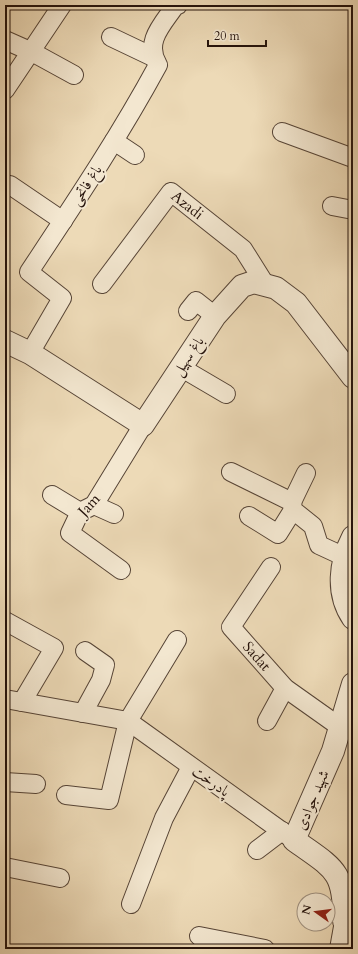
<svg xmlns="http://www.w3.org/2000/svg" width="358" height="954" viewBox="0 0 358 954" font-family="Cardo,Amiri,serif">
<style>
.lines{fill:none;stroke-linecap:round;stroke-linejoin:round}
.minor-casing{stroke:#564436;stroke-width:20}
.tertiary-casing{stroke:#564436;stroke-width:24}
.minor{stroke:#f3e7d0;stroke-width:18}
.tertiary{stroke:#f3e7d0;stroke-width:22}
.labels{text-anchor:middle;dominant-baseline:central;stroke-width:4;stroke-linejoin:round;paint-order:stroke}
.street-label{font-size:15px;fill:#24120b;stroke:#f3e7d0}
</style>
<rect width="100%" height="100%" fill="#eddab7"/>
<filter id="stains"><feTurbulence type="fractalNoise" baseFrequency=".005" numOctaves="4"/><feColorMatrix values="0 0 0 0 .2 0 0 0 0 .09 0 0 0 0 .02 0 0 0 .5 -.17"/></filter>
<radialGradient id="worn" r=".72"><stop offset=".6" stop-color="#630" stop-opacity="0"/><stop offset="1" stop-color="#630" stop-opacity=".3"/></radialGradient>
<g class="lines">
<g class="minor-casing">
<g id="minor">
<path d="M 111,37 L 153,57"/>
<path d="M 5,40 L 32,52 L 74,75"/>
<path d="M 5,90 L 62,5"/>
<path d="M 282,132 L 353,158"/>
<path d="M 114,141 L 135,155"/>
<path d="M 10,185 L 63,221"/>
<path d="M 332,206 L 353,210"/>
<path id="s1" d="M 102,284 L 171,192 L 243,249 L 265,284"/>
<path d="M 188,311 L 196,301 L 215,316"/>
<path d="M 30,353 L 62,298 L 29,272 C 74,204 119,137 158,65 C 144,42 162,25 175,6 L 178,5"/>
<path d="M 180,367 L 226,394"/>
<path d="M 231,472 L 292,502 L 293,510 L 313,526 L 319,545 L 345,557"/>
<path d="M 52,495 L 80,512"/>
<path d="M 292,502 L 306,473"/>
<path d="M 94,505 L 114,514"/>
<path d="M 249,516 L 278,534 L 293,510"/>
<path id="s2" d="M 271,567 L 231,627 L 285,688 L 340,727"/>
<path d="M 121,570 L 70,533 L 80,512 L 94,505 L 143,425"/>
<path d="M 5,621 L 54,648 L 22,702"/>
<path d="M 5,699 L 128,721 L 294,840"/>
<path d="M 83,713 L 101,680 L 105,665 L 85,651"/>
<path d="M 267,721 L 285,688"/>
<path d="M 5,782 L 36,784"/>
<path d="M 66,795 L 109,800 L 128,721 L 177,640"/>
<path d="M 257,850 L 282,831"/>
<path d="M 5,867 L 60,878"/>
<path d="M 131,904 L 164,818 L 191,767"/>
<path d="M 199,936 L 265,949"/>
<path d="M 339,949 L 344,921"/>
</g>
</g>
<g class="tertiary-casing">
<path id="tertiary" d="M 5,341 L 30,353 L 143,425 L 215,316 L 242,286 L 254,282 L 276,288 L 296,303 L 353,377
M 353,537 C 340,562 336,593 353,618
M 353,684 L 333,751 L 294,840 C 333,868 345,870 344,921 L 353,923"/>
</g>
<use href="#minor" class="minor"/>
<use href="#tertiary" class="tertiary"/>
</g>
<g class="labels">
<g class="street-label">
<text transform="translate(86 185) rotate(-57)">باغ فاتحی</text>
<text stroke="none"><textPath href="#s1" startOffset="136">Azadi</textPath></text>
<text transform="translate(188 356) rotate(-56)">باغ سهیل</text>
<text transform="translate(89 505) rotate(-48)">Jam</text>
<text stroke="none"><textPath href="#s2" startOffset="111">Sadat</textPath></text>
<text transform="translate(211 781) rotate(35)">پادرخت</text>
<text transform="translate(312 800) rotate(-67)">شهید جوادی</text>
</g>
</g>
<rect width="358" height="954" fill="none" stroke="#eddab7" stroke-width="20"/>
<rect x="6" y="6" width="346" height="942" fill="none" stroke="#24120b" stroke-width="2"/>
<rect x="10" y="10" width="338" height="934" fill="none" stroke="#24120b"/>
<g transform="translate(316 912) rotate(284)"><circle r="19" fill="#f3e7d0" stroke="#a09281"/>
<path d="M0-3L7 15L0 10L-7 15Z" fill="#8f2418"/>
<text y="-6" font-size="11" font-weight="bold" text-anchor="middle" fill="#24120b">N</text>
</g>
<path d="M208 40v6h58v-6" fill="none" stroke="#24120b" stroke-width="2"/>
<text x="214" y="40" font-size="12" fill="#24120b" stroke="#f3e7d0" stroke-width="3" paint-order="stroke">20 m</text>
<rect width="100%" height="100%" filter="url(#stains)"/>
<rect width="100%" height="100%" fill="url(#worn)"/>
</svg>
